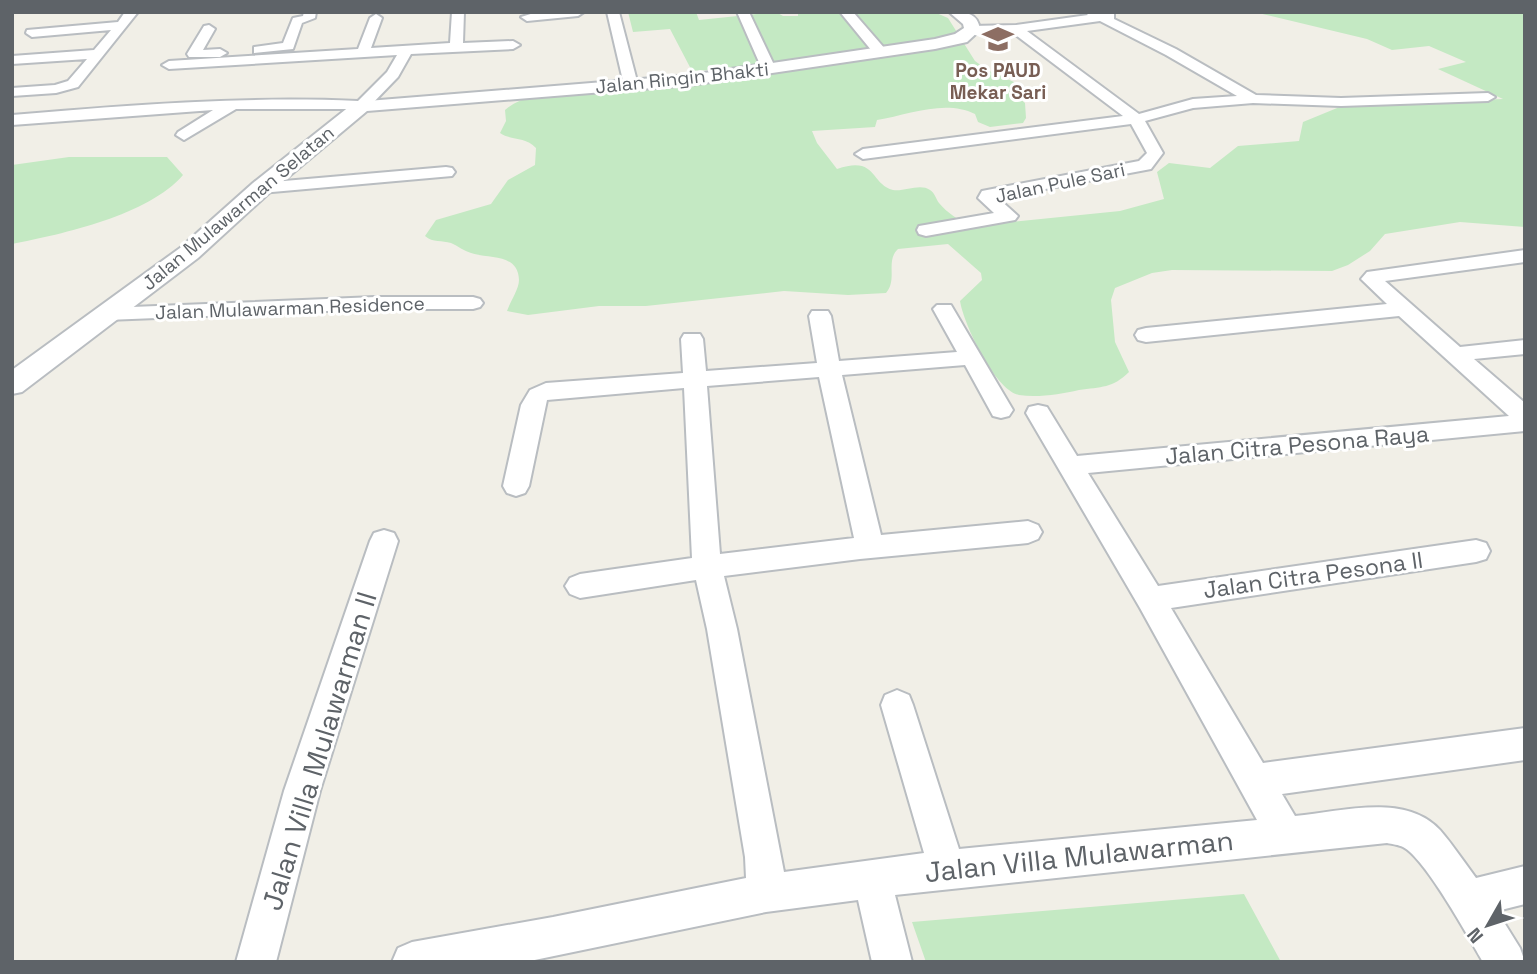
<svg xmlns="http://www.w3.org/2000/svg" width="1537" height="974" viewBox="0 0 1537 974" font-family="'Space Grotesk',sans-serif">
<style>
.green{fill:#c4e9c3}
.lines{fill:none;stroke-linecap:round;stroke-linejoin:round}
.minor-casing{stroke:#b9bdc1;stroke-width:4}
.tertiary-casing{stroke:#b9bdc1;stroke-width:4}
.minor{fill:#fff;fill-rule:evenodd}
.tertiary{fill:#fff;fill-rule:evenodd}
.labels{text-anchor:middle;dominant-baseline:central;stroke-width:6;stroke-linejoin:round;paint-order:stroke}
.far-education-label{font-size:19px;font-weight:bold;fill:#785e54;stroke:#fff}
.far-street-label{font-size:19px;fill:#5e6368;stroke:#fff}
.street-label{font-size:23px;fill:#5e6368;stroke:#fff}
.near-street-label{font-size:28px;fill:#5e6368;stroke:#fff}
</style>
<rect width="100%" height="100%" fill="#f1efe7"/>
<path class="green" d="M 628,12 L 696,12 L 699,20 L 776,12 L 783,16 L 798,16 L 798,12 L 934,12 L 948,18 L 975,61 L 989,71 L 1014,82 L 1017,96 L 1025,103 L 1026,118 L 1023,123 L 990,127 L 978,122 L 975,114 C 945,99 908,115 877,120 L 875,127 L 812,131 L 817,143 L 837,169 C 877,155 870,184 893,190 C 904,192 920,183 930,190 C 935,193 936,199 939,203 C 947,213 959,220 970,226 L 1120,211 L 1164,199 L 1157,172 L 1169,163 L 1210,168 L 1238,146 L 1299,141 L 1303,122 L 1342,106 L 1503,99 L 1438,69 L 1466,62 L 1429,46 L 1392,50 L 1367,39 L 1254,12 L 1525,12 L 1525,227 L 1460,222 L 1385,234 L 1370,251 L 1348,265 L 1332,271 L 1172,270 L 1152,273 L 1115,288 L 1111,300 L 1115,342 L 1129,372 C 1113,388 1101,387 1079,390 C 1061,394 1038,398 1019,395 C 995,390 964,325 960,301 L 982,280 L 981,273 L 948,244 L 898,249 C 885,261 898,279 886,293 L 848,295 L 784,291 L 646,306 L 599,306 L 528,315 L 507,311 C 510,302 519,289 519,280 C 518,253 489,259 471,253 C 464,251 458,246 451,243 C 442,240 433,243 425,236 L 436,220 L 491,204 L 508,180 L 535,165 L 536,148 C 525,136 512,141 500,133 L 506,121 L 505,110 C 532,85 601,93 636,90 C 677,87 718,75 758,67 L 692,71 L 670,29 L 633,32 Z
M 69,157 L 167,157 L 183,175 C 149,215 63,234 12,244 L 12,165 Z
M 1244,894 L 1281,962 L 926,962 L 912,922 Z"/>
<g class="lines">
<g class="minor-casing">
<path id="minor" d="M 125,12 L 138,12 L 78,87 L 56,93 L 12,96 L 12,88 L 55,85 L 68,81 L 87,59 L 12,64 L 12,56 L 94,50 L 111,30 L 32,37 L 26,33 L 27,30 L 118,22 Z
M 304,12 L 316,12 L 315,18 L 302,23 L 293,49 L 254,53 L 254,47 L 283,43 L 293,18 L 303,16 Z
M 452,12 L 464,12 L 463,43 L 513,41 L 520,45 L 513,49 L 411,54 L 398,77 L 367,109 L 236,109 L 184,140 L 176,135 L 178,132 L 213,110 L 12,125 L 12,115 C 128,105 242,96 358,101 L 387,72 L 397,55 L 169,69 L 162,65 L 169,61 L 358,49 L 370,18 L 376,14 L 382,18 L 371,48 L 450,43 Z
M 537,12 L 584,12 L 578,16 L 527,21 L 521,17 Z
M 607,12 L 619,12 L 638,85 L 636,88 L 631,89 L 624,85 Z
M 737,12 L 749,12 L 776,69 L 774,72 L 764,72 L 762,69 Z
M 840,12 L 853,12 L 886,50 L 886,56 L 876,56 Z
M 1085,12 L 1114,13 L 1114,19 L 1176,49 L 1256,95 L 1341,98 L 1488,93 L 1495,97 L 1488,101 L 1341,106 L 1253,103 L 1193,108 L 1145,121 L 1163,153 L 1151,169 L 998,198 L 1018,216 L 1015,220 L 926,236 L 919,234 L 917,230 L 919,226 L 994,213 L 978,198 L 982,191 L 1139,161 L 1147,153 L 1131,124 L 863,159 L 855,154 L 863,149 L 1123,116 L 1013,33 L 972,34 L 966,30 L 972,26 L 1016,25 L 1088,15 ZM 1100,21 L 1166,55 L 1237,96 L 1193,99 L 1139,114 L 1027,31 Z
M 209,25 L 215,29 L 203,50 L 220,49 L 227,53 L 220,57 L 189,57 L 187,54 L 204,26 Z
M 446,167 L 452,168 L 455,172 L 452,176 L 261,193 L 252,188 L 261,183 Z
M 1525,250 L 1525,262 L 1385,281 L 1460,347 L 1525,340 L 1525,354 L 1474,359 L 1525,403 L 1525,431 L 1088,473 L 1158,586 L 1476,540 L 1486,543 L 1490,551 L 1486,559 L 1476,562 L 1171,608 L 1263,763 L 1525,728 L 1525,760 L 1282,794 L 1295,816 C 1340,812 1405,792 1440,830 C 1453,845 1464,862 1476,878 L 1525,866 L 1525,904 L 1497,911 L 1520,948 L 1525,962 L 1483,962 C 1469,938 1425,858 1403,847 C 1399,845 1392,844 1387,843 L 895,895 L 912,962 L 872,962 L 858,900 L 766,912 L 525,962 L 392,962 L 398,948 L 412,942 L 553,917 L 746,878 L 745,857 L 707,629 L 696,580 L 580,598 L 570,594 L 565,586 L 570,578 L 580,574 L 692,558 L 684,388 L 547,400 L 529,486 L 525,493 L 516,496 L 507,493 L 503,486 L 521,405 L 530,390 L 546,383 L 683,373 L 681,339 L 684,334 L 700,334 L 703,339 L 706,371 L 817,363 L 809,316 L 812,311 L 828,311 L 831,316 L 839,361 L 957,352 L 933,309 L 937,305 L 951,305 L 1013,410 L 1009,416 L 1001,418 L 993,416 L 965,365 L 842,375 L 881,535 L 1028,521 L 1038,525 L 1042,532 L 1038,539 L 1028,543 L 860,559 L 724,576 L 737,629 L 784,872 L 924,853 L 881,705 L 885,695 L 897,690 L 909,695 L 913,705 L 959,849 L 1257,820 L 1140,608 L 1026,413 L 1029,407 L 1038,405 L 1047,407 L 1077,456 L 1509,416 L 1399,316 L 1146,342 L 1138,340 L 1135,335 L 1138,330 L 1146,328 L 1387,304 L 1361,279 L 1367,272 ZM 819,377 L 854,538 L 720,554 L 707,386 Z
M 375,297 L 473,297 L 480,299 L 483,303 L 480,307 L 473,309 L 375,309 L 107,320 L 100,318 L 96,314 L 100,310 L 107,308 Z
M 384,530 L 394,533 L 398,541 L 320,791 L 276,962 L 236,962 L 284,791 L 370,541 L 374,533 Z"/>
</g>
<g class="tertiary-casing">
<path id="tertiary" d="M 949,12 C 965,12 978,12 980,30 L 967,42 L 935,49 L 690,85 L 367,111 L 269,193 L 198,258 L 22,392 L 12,394 L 12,370 L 180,248 L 253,183 L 355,102 L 690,75 L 935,39 L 955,34 L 964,28 L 963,24 Z"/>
</g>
<use href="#minor" class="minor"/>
<use href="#tertiary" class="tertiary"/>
</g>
<defs>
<g id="school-bare" transform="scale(2.415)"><path d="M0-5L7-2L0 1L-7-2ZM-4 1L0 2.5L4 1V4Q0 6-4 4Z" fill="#8d6e63" stroke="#fff" stroke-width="2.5" paint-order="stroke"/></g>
</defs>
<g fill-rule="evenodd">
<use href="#school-bare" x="998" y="39"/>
</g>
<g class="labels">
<g class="far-education-label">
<text x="998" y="70">Pos PAUD<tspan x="998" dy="22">Mekar Sari</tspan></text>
</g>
<g class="far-street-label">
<text transform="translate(682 78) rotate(-6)">Jalan Ringin Bhakti</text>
<text transform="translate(1060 183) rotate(-12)">Jalan Pule Sari</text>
<text transform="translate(238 208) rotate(-40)">Jalan Mulawarman Selatan</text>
<text transform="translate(290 308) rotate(-2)">Jalan Mulawarman Residence</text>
</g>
<g class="street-label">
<text transform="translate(1297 445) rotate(-5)">Jalan Citra Pesona Raya</text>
<text transform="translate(1313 575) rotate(-8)">Jalan Citra Pesona II</text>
</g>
<g class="near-street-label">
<text transform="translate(319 751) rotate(-73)">Jalan Villa Mulawarman II</text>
<text transform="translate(1079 856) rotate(-6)">Jalan Villa Mulawarman</text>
</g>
</g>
<rect width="1537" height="974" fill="none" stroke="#5e6368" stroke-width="28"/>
<g transform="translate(1488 925) rotate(231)" stroke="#ffffff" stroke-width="5" paint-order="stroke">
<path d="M0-5L12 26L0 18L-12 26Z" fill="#5e6368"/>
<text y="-10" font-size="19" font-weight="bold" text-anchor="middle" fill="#5e6368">N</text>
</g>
</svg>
